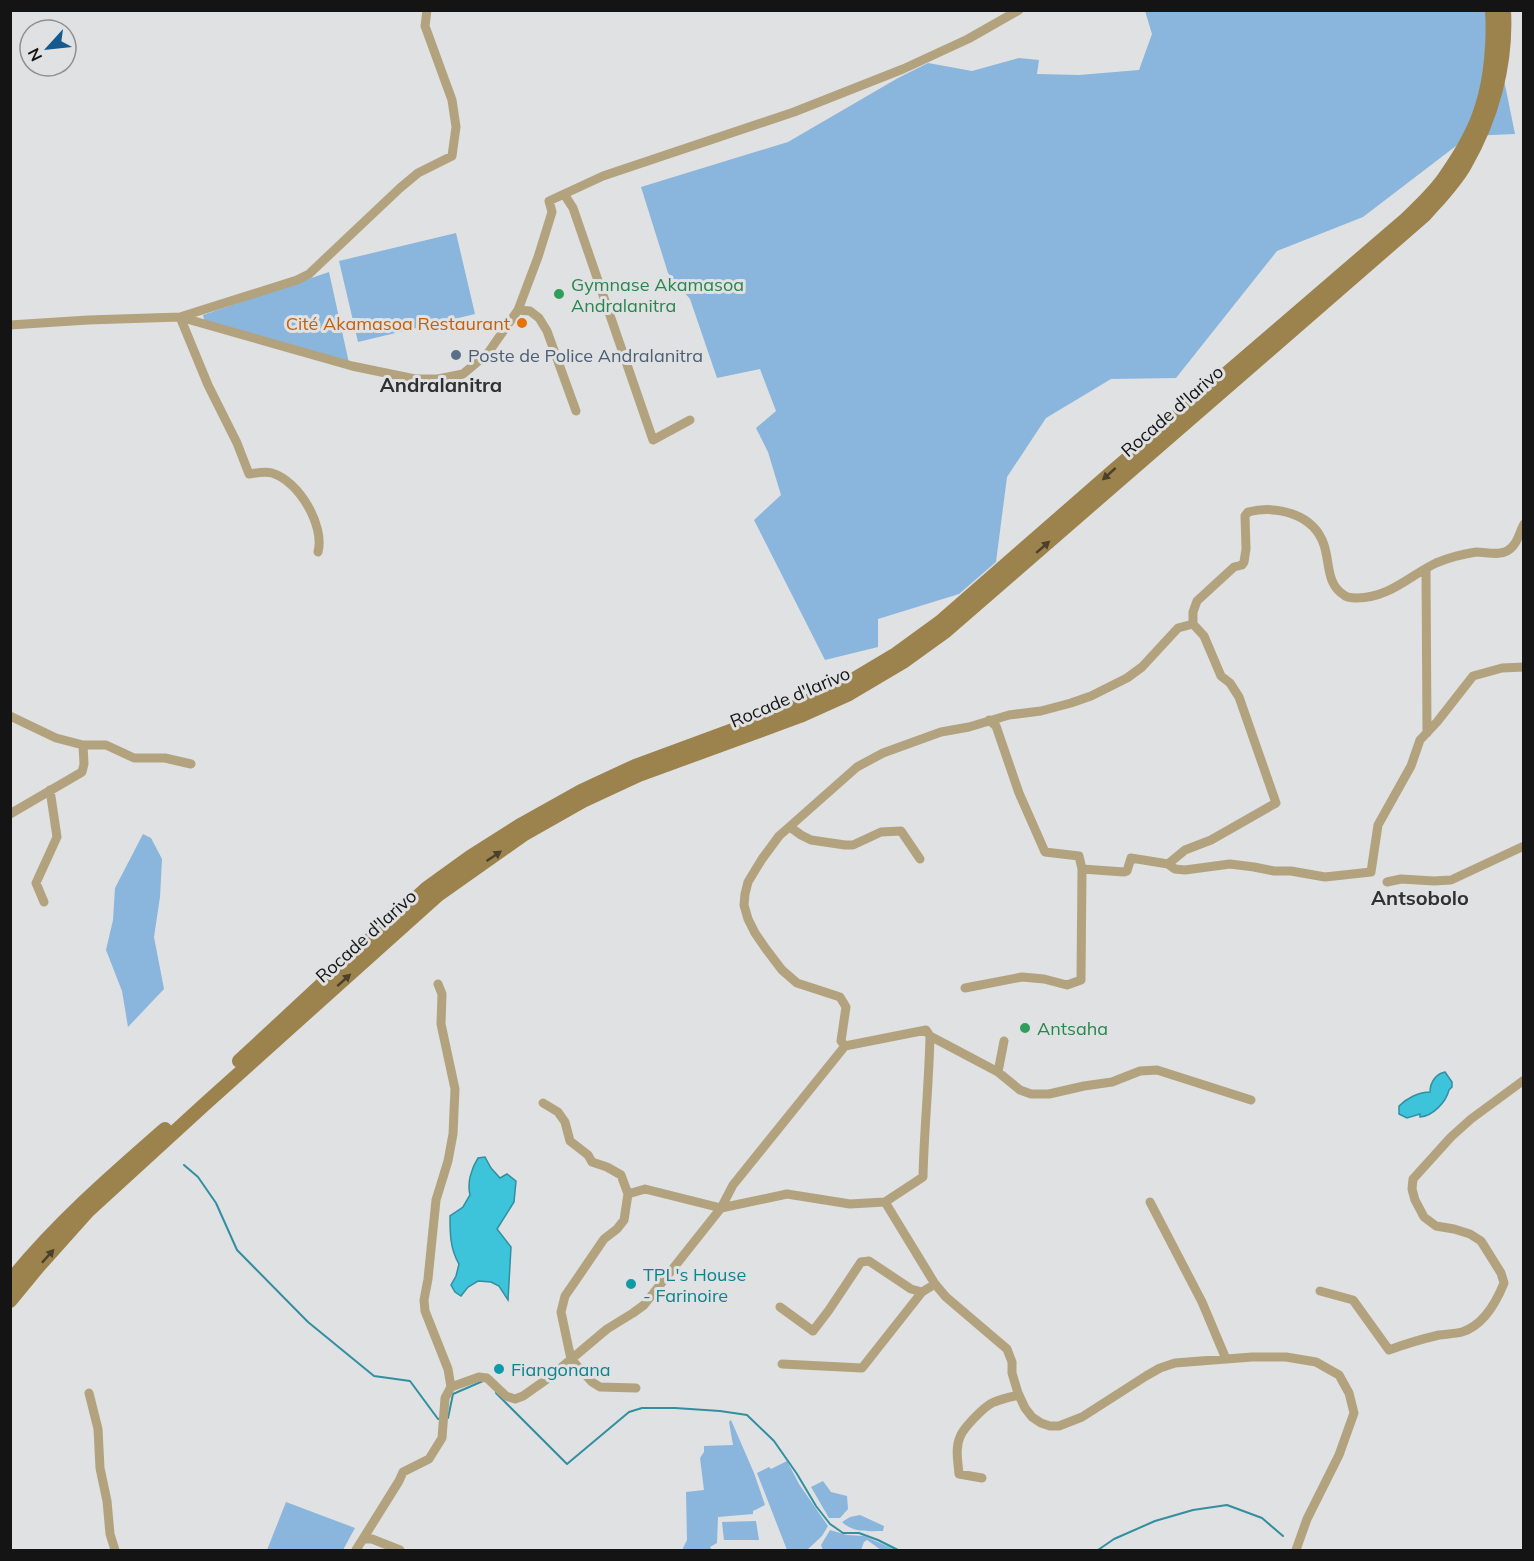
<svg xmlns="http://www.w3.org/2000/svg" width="1534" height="1561" viewBox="0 0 1534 1561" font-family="Mulish,sans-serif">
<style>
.green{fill:#8ab5dc}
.water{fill:#3dc4db;stroke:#318fa0;stroke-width:1.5}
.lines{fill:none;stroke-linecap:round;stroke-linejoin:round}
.stream{stroke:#318fa0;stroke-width:2}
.street{stroke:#b3a27e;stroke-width:9}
.secondary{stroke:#9c824c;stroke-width:14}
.oneway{fill:#4a402b}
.leisure-dot{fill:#2e9e5b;stroke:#e0e1e2;stroke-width:2}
.food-dot{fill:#e8710a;stroke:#e0e1e2;stroke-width:2}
.service-dot{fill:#5c6f8a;stroke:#e0e1e2;stroke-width:2}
.culture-dot{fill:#0f9aa8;stroke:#e0e1e2;stroke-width:2}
.labels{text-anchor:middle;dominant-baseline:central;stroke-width:6;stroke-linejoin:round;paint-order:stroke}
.leisure-label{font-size:18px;fill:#27864d;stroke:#e0e1e2;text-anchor:start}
.food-label{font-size:18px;fill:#c56008;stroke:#e0e1e2;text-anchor:end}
.service-label{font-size:18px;fill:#4e5e75;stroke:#e0e1e2;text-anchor:start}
.street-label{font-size:18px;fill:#141415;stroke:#e0e1e2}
.culture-label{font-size:18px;fill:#0d838f;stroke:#e0e1e2;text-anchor:start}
.neighbourhood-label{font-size:20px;font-weight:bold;fill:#303132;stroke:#e0e1e2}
</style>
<rect width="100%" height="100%" fill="#e0e1e2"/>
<path class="green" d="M 1145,11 L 1490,11 L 1515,134 L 1469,136 L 1363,217 L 1277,251 L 1176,378 L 1111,379 L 1046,418 L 1007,477 L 996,562 L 959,594 L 878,619 L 878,647 L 825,660 L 754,520 L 781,495 L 768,452 L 756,428 L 776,411 L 760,369 L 717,378 L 690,299 L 668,273 L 641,187 L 788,142 L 898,78 L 928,63 L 972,71 L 1019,58 L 1039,60 L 1037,74 L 1079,75 L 1139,70 L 1152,34 Z
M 456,233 L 475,314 L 358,342 L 339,261 Z
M 329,272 L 349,363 L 205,323 L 203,315 Z
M 143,834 L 151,838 L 162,859 L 160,897 L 154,937 L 164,989 L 128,1027 L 122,991 L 106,950 L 113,920 L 115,888 Z
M 731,1420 L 754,1473 L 765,1505 L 753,1511 L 753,1514 L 718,1517 L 717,1543 L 710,1547 L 712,1550 L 682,1550 L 687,1540 L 686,1492 L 704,1490 L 700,1458 L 704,1452 L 704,1446 L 733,1445 L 729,1422 Z
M 787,1461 L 799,1484 L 828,1526 L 822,1536 L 807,1550 L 787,1550 L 757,1473 L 769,1467 L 771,1469 Z
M 823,1481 L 831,1492 L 847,1496 L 848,1509 L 840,1518 L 829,1518 L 811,1487 Z
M 286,1502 L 355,1528 L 343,1550 L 267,1550 Z
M 860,1515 L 884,1526 L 883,1531 C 869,1531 853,1533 842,1522 L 850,1517 Z
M 756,1521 L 759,1540 L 724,1540 L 722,1522 Z
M 830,1530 L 847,1535 L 864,1536 L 896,1550 L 881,1550 L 867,1540 L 864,1542 L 861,1550 L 857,1549 L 823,1550 L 821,1545 Z"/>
<path class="water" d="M 1445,1072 L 1452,1082 L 1452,1087 L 1449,1090 C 1446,1102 1433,1116 1420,1117 L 1420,1114 L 1407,1118 L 1399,1114 L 1399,1106 C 1407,1098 1419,1092 1430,1092 C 1430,1082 1436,1074 1445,1072 Z
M 485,1157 L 491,1168 L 500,1178 L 507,1174 L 516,1181 L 514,1202 L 497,1229 L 511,1247 L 508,1300 L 499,1286 L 491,1282 L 478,1281 L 468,1287 L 461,1296 L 455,1292 L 451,1285 L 456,1276 L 459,1264 C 450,1249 450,1233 450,1216 L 463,1207 L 470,1195 C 467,1183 471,1169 478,1158 Z"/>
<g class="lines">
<path class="stream" d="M 184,1165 L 198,1177 L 216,1203 L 237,1250 L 308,1322 L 374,1376 L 410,1381 L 438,1419 L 440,1419
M 496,1393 L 567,1464 L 629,1412 L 642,1408 L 675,1408 L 720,1411 L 747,1415 L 774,1441 L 797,1474 L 816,1506 L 830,1524 L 843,1533 L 859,1533 L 878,1540 L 898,1550
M 446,1418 L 448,1418 L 453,1394 L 483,1381
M 1098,1550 L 1114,1539 L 1155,1521 L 1193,1510 L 1227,1505 L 1262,1518 L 1283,1536"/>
<path class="street" d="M 564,194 L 573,208 L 653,440 L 690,420
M 518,310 L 530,311 L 539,318 L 547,331 L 576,411
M 180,317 L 352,366 L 415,379 L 438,379 L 463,374 L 488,353 L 518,310 L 538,257 L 552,212 L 549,201 L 603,176 L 794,112 L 903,69 L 968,39 L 1019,10
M 180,317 L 208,385 L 237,443 L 249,474 C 256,473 265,471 272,473 C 299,481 325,526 318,552
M 10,325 L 88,320 L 180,317 L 297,280 L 309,274 L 400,188 L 418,173 L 452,156 L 456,127 L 452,100 L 425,26 L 427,10
M 1426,569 L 1427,733
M 10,716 L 56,738 L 83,745 L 84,764 L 82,772 L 10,814
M 989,720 L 996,726 L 1019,793 L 1045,852 L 1079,856 L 1082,869 L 1124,872 L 1127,871 L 1131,858 L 1168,864 L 1175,869 L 1185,870 L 1230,864 L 1254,867 L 1274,871 L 1291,871 L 1325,877 L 1371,872 L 1378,825 L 1411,766 L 1420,740 L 1437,722 L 1473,676 L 1502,668 L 1524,667
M 83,745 L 106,745 L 134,758 L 165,758 L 191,764
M 790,827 L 801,835 L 811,840 L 845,845 L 853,845 L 881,832 L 901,831 L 920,859
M 1168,864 L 1185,850 L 1211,840 L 1276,803 L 1239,697 L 1230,683 L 1221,676 L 1204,636 L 1193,624
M 1387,882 L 1401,879 L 1434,881 L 1451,880 L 1524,846
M 44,902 L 36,883 L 57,837 L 50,790
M 438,984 L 442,994 L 441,1024 L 455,1089 L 453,1134 L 448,1161 L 436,1200 L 428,1279 L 424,1300 L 425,1311 L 448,1369 L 451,1387 L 479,1377 L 487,1378 L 506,1396 L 515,1399 L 523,1396 L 550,1377 L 607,1329 L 633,1313 L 644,1305 L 721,1208 L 733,1185 L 845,1046
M 965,988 L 1022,977 L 1044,979 L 1067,985 L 1081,980 L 1082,869
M 930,1036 L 998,1072 L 1020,1090 L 1031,1094 L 1049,1094 L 1084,1086 L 1112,1082 L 1140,1071 L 1157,1070 L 1251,1100
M 998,1072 L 1004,1041
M 543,1103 L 558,1112 L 565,1122 L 570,1141 L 588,1155 L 592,1162 L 607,1167 L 621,1175 L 628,1194
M 885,1202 L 935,1284 L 946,1297 L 1007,1349 L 1012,1362 L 1012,1373 L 1018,1393 L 1025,1408 L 1032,1417 L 1041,1423 L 1050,1426 L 1059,1426 L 1082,1417 L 1146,1376 L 1160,1368 L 1175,1363 L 1252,1357 L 1286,1357 L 1316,1362 L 1339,1375 L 1349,1393 L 1354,1413 L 1339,1455 L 1307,1519 L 1296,1550
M 1150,1202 L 1202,1302 L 1226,1359
M 1320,1291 L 1353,1300 L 1389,1350 C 1405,1344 1422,1339 1439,1335 C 1446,1334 1455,1334 1462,1332 C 1484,1325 1496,1303 1504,1283 L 1501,1273 L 1481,1241 L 1470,1234 L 1454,1229 L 1436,1226 L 1424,1217 L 1415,1200 L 1412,1189 L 1413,1179 L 1451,1137 L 1471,1119 L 1524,1080
M 780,1307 L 813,1331 L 829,1310 L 861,1262 L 869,1261 L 911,1289 L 922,1292 L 935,1284
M 782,1364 L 862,1368 L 922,1292
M 636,1388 L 600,1387 L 592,1382 L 571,1359 L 561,1312 L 565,1296 L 574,1283 L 604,1239 L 617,1229 L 624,1220 L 628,1194 L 645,1189 L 721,1208 L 787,1194 L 850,1204 L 885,1202 L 923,1177 C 924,1130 929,1083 930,1036 L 926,1030 L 845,1046 L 841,1041 L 846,1007 L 840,997 L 797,983 L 782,970 L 766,949 L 755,933 L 748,919 L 744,905 L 745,894 L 748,882 L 762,859 L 779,836 L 857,767 L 883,753 L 941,732 L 969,727 L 1009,715 L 1041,711 L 1071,703 L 1091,696 L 1127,678 L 1142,667 L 1178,628 L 1193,624 L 1193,612 L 1197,601 L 1234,567 L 1242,565 L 1244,562 L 1246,549 L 1245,516 L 1248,512 C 1277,505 1314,514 1324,545 C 1330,562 1326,584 1344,595 C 1347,598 1353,598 1357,598 C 1389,598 1409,576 1436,563 C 1448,558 1463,554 1476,552 C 1486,552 1498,556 1507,551 C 1517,546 1519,533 1524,524
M 89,1393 L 98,1429 L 100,1468 L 107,1501 L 110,1534 L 115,1550
M 982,1478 L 959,1474 C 958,1462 955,1448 960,1437 C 963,1428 984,1407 992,1403 C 1000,1399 1010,1397 1019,1395
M 363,1539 L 372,1539 L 400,1550
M 356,1550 L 399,1481 L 403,1472 L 429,1459 L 442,1438 L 445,1398 L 451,1387"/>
<path class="secondary" d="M 239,1061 L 364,945 L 427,888 L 470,857 L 522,824 L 581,791 L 635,766 L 795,707 L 844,685 L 896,654 L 940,622 L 1114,470 L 1406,219 C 1420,205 1435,192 1446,175 C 1460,155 1475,130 1482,106 C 1491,78 1494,40 1492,10
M 10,1281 C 56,1224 110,1177 165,1129
M 10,1301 L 38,1267 L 88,1211 L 205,1104 L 438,895 L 523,835 L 583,801 L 639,775 L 800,716 L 849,694 L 903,662 L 946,631 L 1425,215 C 1439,199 1455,183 1465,165 C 1492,118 1507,64 1504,10"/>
</g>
<defs><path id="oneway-solid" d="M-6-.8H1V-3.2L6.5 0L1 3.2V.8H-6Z" transform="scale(1.5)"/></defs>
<g class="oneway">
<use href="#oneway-solid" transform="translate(1109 474) rotate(138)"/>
<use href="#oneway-solid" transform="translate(1043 547) rotate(-41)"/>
<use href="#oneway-solid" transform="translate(494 856) rotate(-34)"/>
<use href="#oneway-solid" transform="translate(344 980) rotate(-42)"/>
<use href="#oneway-solid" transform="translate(48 1256) rotate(-48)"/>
</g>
<g class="leisure-dot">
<circle cx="559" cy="294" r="6"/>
<circle cx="1025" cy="1028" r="6"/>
</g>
<circle class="food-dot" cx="522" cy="323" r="6"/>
<circle class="service-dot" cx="456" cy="355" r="6"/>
<g class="culture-dot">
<circle cx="631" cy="1284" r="6"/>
<circle cx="499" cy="1369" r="6"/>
</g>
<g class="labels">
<g class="leisure-label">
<text x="571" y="284">Gymnase Akamasoa<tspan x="571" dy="21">Andralanitra</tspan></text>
<text x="1037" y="1028">Antsaha</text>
</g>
<g class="food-label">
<text x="510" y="323">Cité Akamasoa Restaurant</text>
</g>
<g class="service-label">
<text x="468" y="355">Poste de Police Andralanitra</text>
</g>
<g class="street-label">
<text transform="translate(1172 411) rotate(-41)">Rocade d'Iarivo</text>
<text transform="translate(790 697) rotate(-23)">Rocade d'Iarivo</text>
<text transform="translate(366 936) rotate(-42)">Rocade d'Iarivo</text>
</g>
<g class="culture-label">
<text x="643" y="1274">TPL's House<tspan x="643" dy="21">- Farinoire</tspan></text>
<text x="511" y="1369">Fiangonana</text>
</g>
<g class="neighbourhood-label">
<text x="441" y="384">Andralanitra</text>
<text x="1420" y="897">Antsobolo</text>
</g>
</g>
<rect width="1534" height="1561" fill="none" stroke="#141415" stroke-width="24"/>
<g transform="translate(48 48) rotate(243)"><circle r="28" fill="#e0e1e2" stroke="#8e8f90" stroke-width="1.5"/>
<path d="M0-4.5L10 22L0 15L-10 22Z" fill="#15598e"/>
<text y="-9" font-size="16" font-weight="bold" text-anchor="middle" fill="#141415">N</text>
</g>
</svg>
